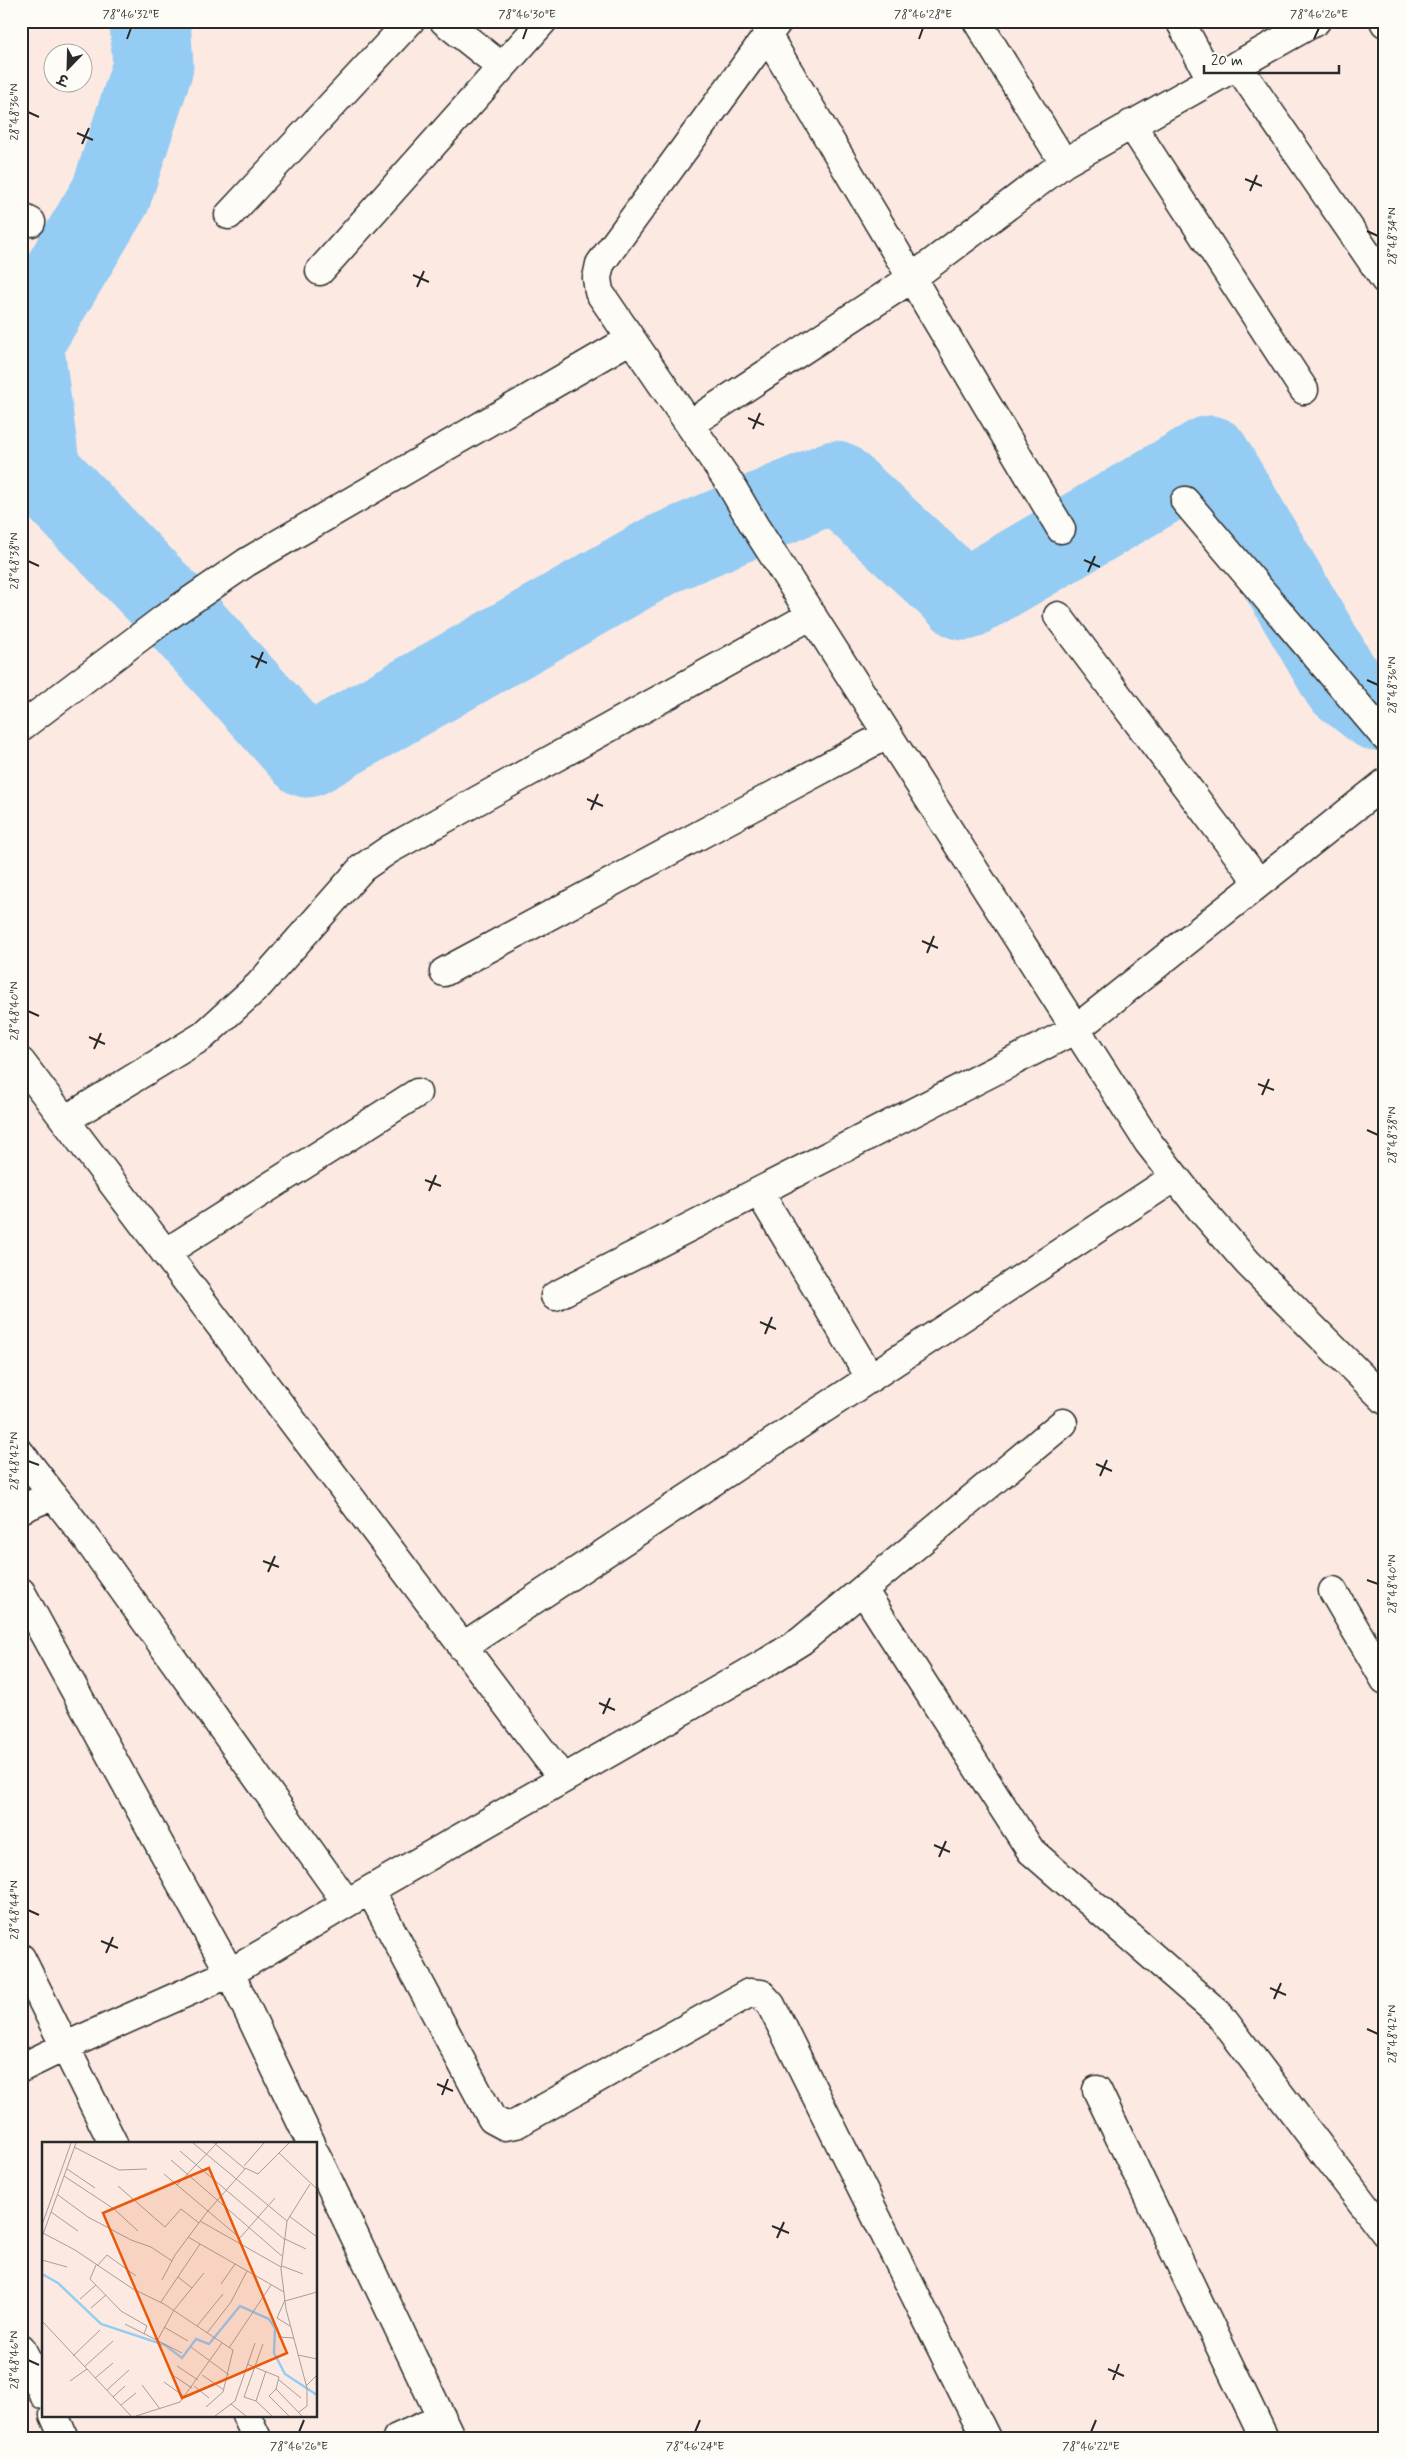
<svg xmlns="http://www.w3.org/2000/svg" width="1406" height="2459" viewBox="0 0 1406 2459" font-family="Mynerve,'Playpen Sans Deva',sans-serif">
<style>
.lines{fill:none;stroke-linecap:round;stroke-linejoin:round}
.river{stroke:#95ccf4;stroke-width:81}
.minor-casing{stroke:#2b2b2b;stroke-width:31}
.minor{stroke:#fdfcf7;stroke-width:28}
.ticks{fill:none;stroke:#2b2b2b;stroke-width:2}
.inset-river{fill:none;stroke:#95ccf4;stroke-width:2.5}
.inset-road{fill:none;stroke:#a89d99;stroke-width:1}
.view{fill:#e8590c;fill-opacity:0.15;stroke:#e8590c;stroke-width:2.5}
.inset-edge{fill:none;stroke:#2b2b2b;stroke-width:2.5}
.neatline{fill:none;stroke:#2b2b2b;stroke-width:2}
.ticks-label{font-size:12px;text-anchor:middle;fill:#2b2b2b}
</style>
<rect width="100%" height="100%" fill="#fbe9e2"/>
<filter id="ink" filterUnits="userSpaceOnUse"><feTurbulence type="fractalNoise" baseFrequency=".02" numOctaves="2"/><feDisplacementMap in="SourceGraphic" scale="10" xChannelSelector="R" yChannelSelector="G"/><feConvolveMatrix kernelMatrix="1 2 1 2 8 2 1 2 1" color-interpolation-filters="sRGB"/></filter>
<g filter="url(#ink)">
<g class="lines">
<path class="river" d="M 150,21 L 153,66 L 111,195 L 23,342 L 40,471 L 177,613 L 307,757 L 661,555 L 835,481 L 964,600 L 1210,456 L 1342,683 L 1376,710"/>
<g class="minor-casing">
<path id="minor" d="M 444,21 L 502,67
M 778,21 L 600,264 L 597,278 L 599,292 L 729,482 L 754,525 L 1148,1142 L 1198,1206 L 1248,1263 L 1385,1400
M 977,21 L 1064,163
M 1180,21 L 1211,79
M 1384,21 L 1385,23
M 767,35 L 1061,529
M 1237,65 L 1385,280
M 1131,124 L 1304,390
M 229,215 L 410,21
M 21,217 L 31,222
M 320,271 L 543,21
M 690,424 L 912,278 L 1064,163 L 1316,21
M 1185,501 L 1385,737
M 1058,616 L 1259,883
M 21,727 L 165,618 L 247,562 L 631,339
M 444,972 L 888,734
M 21,1062 L 563,1779
M 65,1120 L 203,1036 L 259,985 L 362,868 L 390,849 L 812,615
M 759,1192 L 870,1377
M 165,1253 L 417,1093
M 555,1296 L 1076,1029 L 1385,783
M 21,1454 L 87,1539 L 347,1903
M 21,1509 L 53,1495
M 863,1590 L 1031,1851 L 1219,2014 L 1385,2233
M 1333,1591 L 1385,1680
M 21,1592 L 230,1973 L 311,2143
M 462,1647 L 1175,1177
M 370,1890 L 492,2119 L 505,2126 L 516,2124 L 749,1993 L 761,1994 L 771,2005 L 986,2438
M 21,1958 L 113,2143
M 21,2068 L 66,2046 L 230,1973 L 347,1903 L 769,1661 L 801,1641 L 1063,1423
M 1097,2090 L 1264,2438
M 316,2155 L 451,2438
M 21,2348 L 44,2395
M 54,2415 L 64,2438
M 246,2415 L 257,2438
M 397,2438 L 442,2418"/>
</g>
<use href="#minor" class="minor"/>
</g>
</g>
<path class="ticks" d="M 127,39 L 131,28M 523,39 L 527,28M 919,39 L 923,28M 1314,39 L 1319,28M 28,112 L 39,117M 77,133 L 93,140M 82,144 L 89,128M 1245,179 L 1262,186M 1250,191 L 1257,175M 1367,231 L 1378,236M 413,275 L 429,282M 417,287 L 424,271M 748,418 L 764,425M 753,429 L 760,413M 1084,560 L 1100,567M 28,561 L 39,566M 1088,572 L 1095,556M 251,656 L 267,663M 256,668 L 263,652M 1367,680 L 1378,685M 587,799 L 603,806M 591,810 L 598,794M 922,941 L 938,948M 927,953 L 934,936M 28,1011 L 39,1016M 89,1037 L 105,1044M 94,1049 L 101,1033M 1258,1084 L 1274,1090M 1262,1095 L 1269,1079M 1367,1130 L 1378,1135M 425,1180 L 441,1186M 429,1191 L 436,1175M 760,1322 L 776,1329M 765,1334 L 772,1317M 28,1461 L 39,1465M 1096,1464 L 1112,1471M 1100,1476 L 1107,1460M 263,1561 L 279,1567M 268,1572 L 275,1556M 1367,1580 L 1378,1584M 599,1703 L 615,1710M 603,1714 L 610,1698M 934,1845 L 950,1852M 939,1857 L 946,1841M 28,1910 L 39,1915M 101,1941 L 118,1948M 106,1953 L 113,1937M 1270,1988 L 1286,1995M 1274,1999 L 1281,1983M 1367,2029 L 1378,2034M 437,2084 L 453,2091M 442,2095 L 448,2079M 772,2226 L 789,2233M 777,2238 L 784,2222M 28,2360 L 39,2365M 1108,2369 L 1124,2376M 1113,2380 L 1119,2364M 299,2432 L 304,2420M 695,2432 L 700,2420M 1091,2432 L 1096,2420"/>
<g transform="translate(42 2142)">
<rect width="275" height="275" fill="#fbe9e2"/>
<path class="inset-river" d="M 0,132 L 16,141 L 59,182 L 123,203 L 140,216 L 154,197 L 167,202 L 198,164 L 227,177 L 233,186 L 232,211 L 243,232 L 275,253"/>
<path class="inset-road" d="M 151,1 L 245,79M 32,5 L 77,28 L 105,27M 138,9 L 243,98M 237,11 L 275,47M 129,18 L 241,115M 202,24 L 222,1M 203,26 L 216,32 L 247,1M 25,27 L 53,46M 122,32 L 198,96M 22,34 L 72,67 L 96,89M 135,43 L 175,1M 76,44 L 123,85 L 139,67 L 157,81M 16,53 L 46,75 L 89,98 L 109,105 L 130,119M 9,70 L 36,89M 247,74 L 275,95M 158,79 L 239,125M 0,83 L 29,1M 1,91 L 33,108 L 91,147 L 122,162 L 191,208 L 181,250 L 164,265M 0,95 L 34,1M 146,95 L 242,150M 197,97 L 233,56M 243,97 L 264,107M 0,118 L 25,125M 54,123 L 48,137 L 79,169 L 105,184 L 102,192M 55,124 L 65,113 L 94,134M 240,124 L 261,132M 136,135 L 150,146M 120,138 L 133,113 L 165,70 L 203,27 L 172,1M 179,142 L 193,122M 38,157 L 54,143M 243,158 L 235,176 L 248,184M 243,159 L 275,150M 119,160 L 158,102M 49,166 L 64,153M 0,179 L 89,274M 83,182 L 140,211M 155,184 L 181,152M 122,185 L 146,199M 165,191 L 189,160 L 205,129M 236,195 L 252,196M 115,199 L 132,168 L 162,131M 149,205 L 187,233M 187,206 L 229,143M 256,213 L 275,217M 31,214 L 58,188M 205,222 L 237,235 L 234,247 L 227,254 L 247,274M 135,224 L 156,238M 42,225 L 71,199M 129,232 L 150,246M 160,233 L 182,248M 53,236 L 71,221M 237,238 L 259,256M 28,239 L 45,227M 122,240 L 143,255M 100,243 L 118,267M 152,244 L 167,256M 264,244 L 275,233M 234,247 L 260,274M 65,248 L 87,228M 71,255 L 83,244M 202,255 L 221,202M 202,255 L 214,259 L 230,274M 214,259 L 224,229M 189,262 L 204,274M 79,263 L 94,251M 257,270 L 265,264 L 265,246 L 244,167 L 239,127 L 245,79 L 268,42M 94,274 L 138,260 L 180,201M 173,274 L 193,259 L 213,201"/>
<path class="view" d="M 167,26 L 245,211 L 140,256 L 61,71 Z"/>
<rect width="275" height="275" class="inset-edge"/>
</g>
<rect width="1406" height="2459" fill="none" stroke="#fdfcf7" stroke-width="55"/>
<g transform="translate(68 68) rotate(203)"><circle r="24" fill="#fdfcf7" stroke="#a9a8a5"/>
<path d="M0-4L9 19L0 12L-9 19Z" fill="#2b2b2b"/>
<text y="-8" font-size="14" font-weight="bold" text-anchor="middle" fill="#2b2b2b">उ</text>
</g>
<path d="M1204 65v8h135v-8" fill="none" stroke="#2b2b2b" stroke-width="2.5"/>
<text x="1211" y="65" font-size="15" fill="#2b2b2b" stroke="#fdfcf7" stroke-width="4" paint-order="stroke">20 m</text>
<rect x="28" y="28" width="1350" height="2404" class="neatline"/>
<g class="ticks-label">
<text x="131" y="18">78°46'32"E</text>
<text x="527" y="18">78°46'30"E</text>
<text x="923" y="18">78°46'28"E</text>
<text x="1319" y="18">78°46'26"E</text>
<text transform="translate(14 112) rotate(-90)" y="4">28°48'36"N</text>
<text transform="translate(1392 236) rotate(-90)" y="4">28°48'34"N</text>
<text transform="translate(14 561) rotate(-90)" y="4">28°48'38"N</text>
<text transform="translate(1392 685) rotate(-90)" y="4">28°48'36"N</text>
<text transform="translate(14 1011) rotate(-90)" y="4">28°48'40"N</text>
<text transform="translate(1392 1135) rotate(-90)" y="4">28°48'38"N</text>
<text transform="translate(14 1461) rotate(-90)" y="4">28°48'42"N</text>
<text transform="translate(1392 1584) rotate(-90)" y="4">28°48'40"N</text>
<text transform="translate(14 1910) rotate(-90)" y="4">28°48'44"N</text>
<text transform="translate(1392 2034) rotate(-90)" y="4">28°48'42"N</text>
<text transform="translate(14 2360) rotate(-90)" y="4">28°48'46"N</text>
<text x="299" y="2450">78°46'26"E</text>
<text x="695" y="2450">78°46'24"E</text>
<text x="1091" y="2450">78°46'22"E</text>
</g>
</svg>
